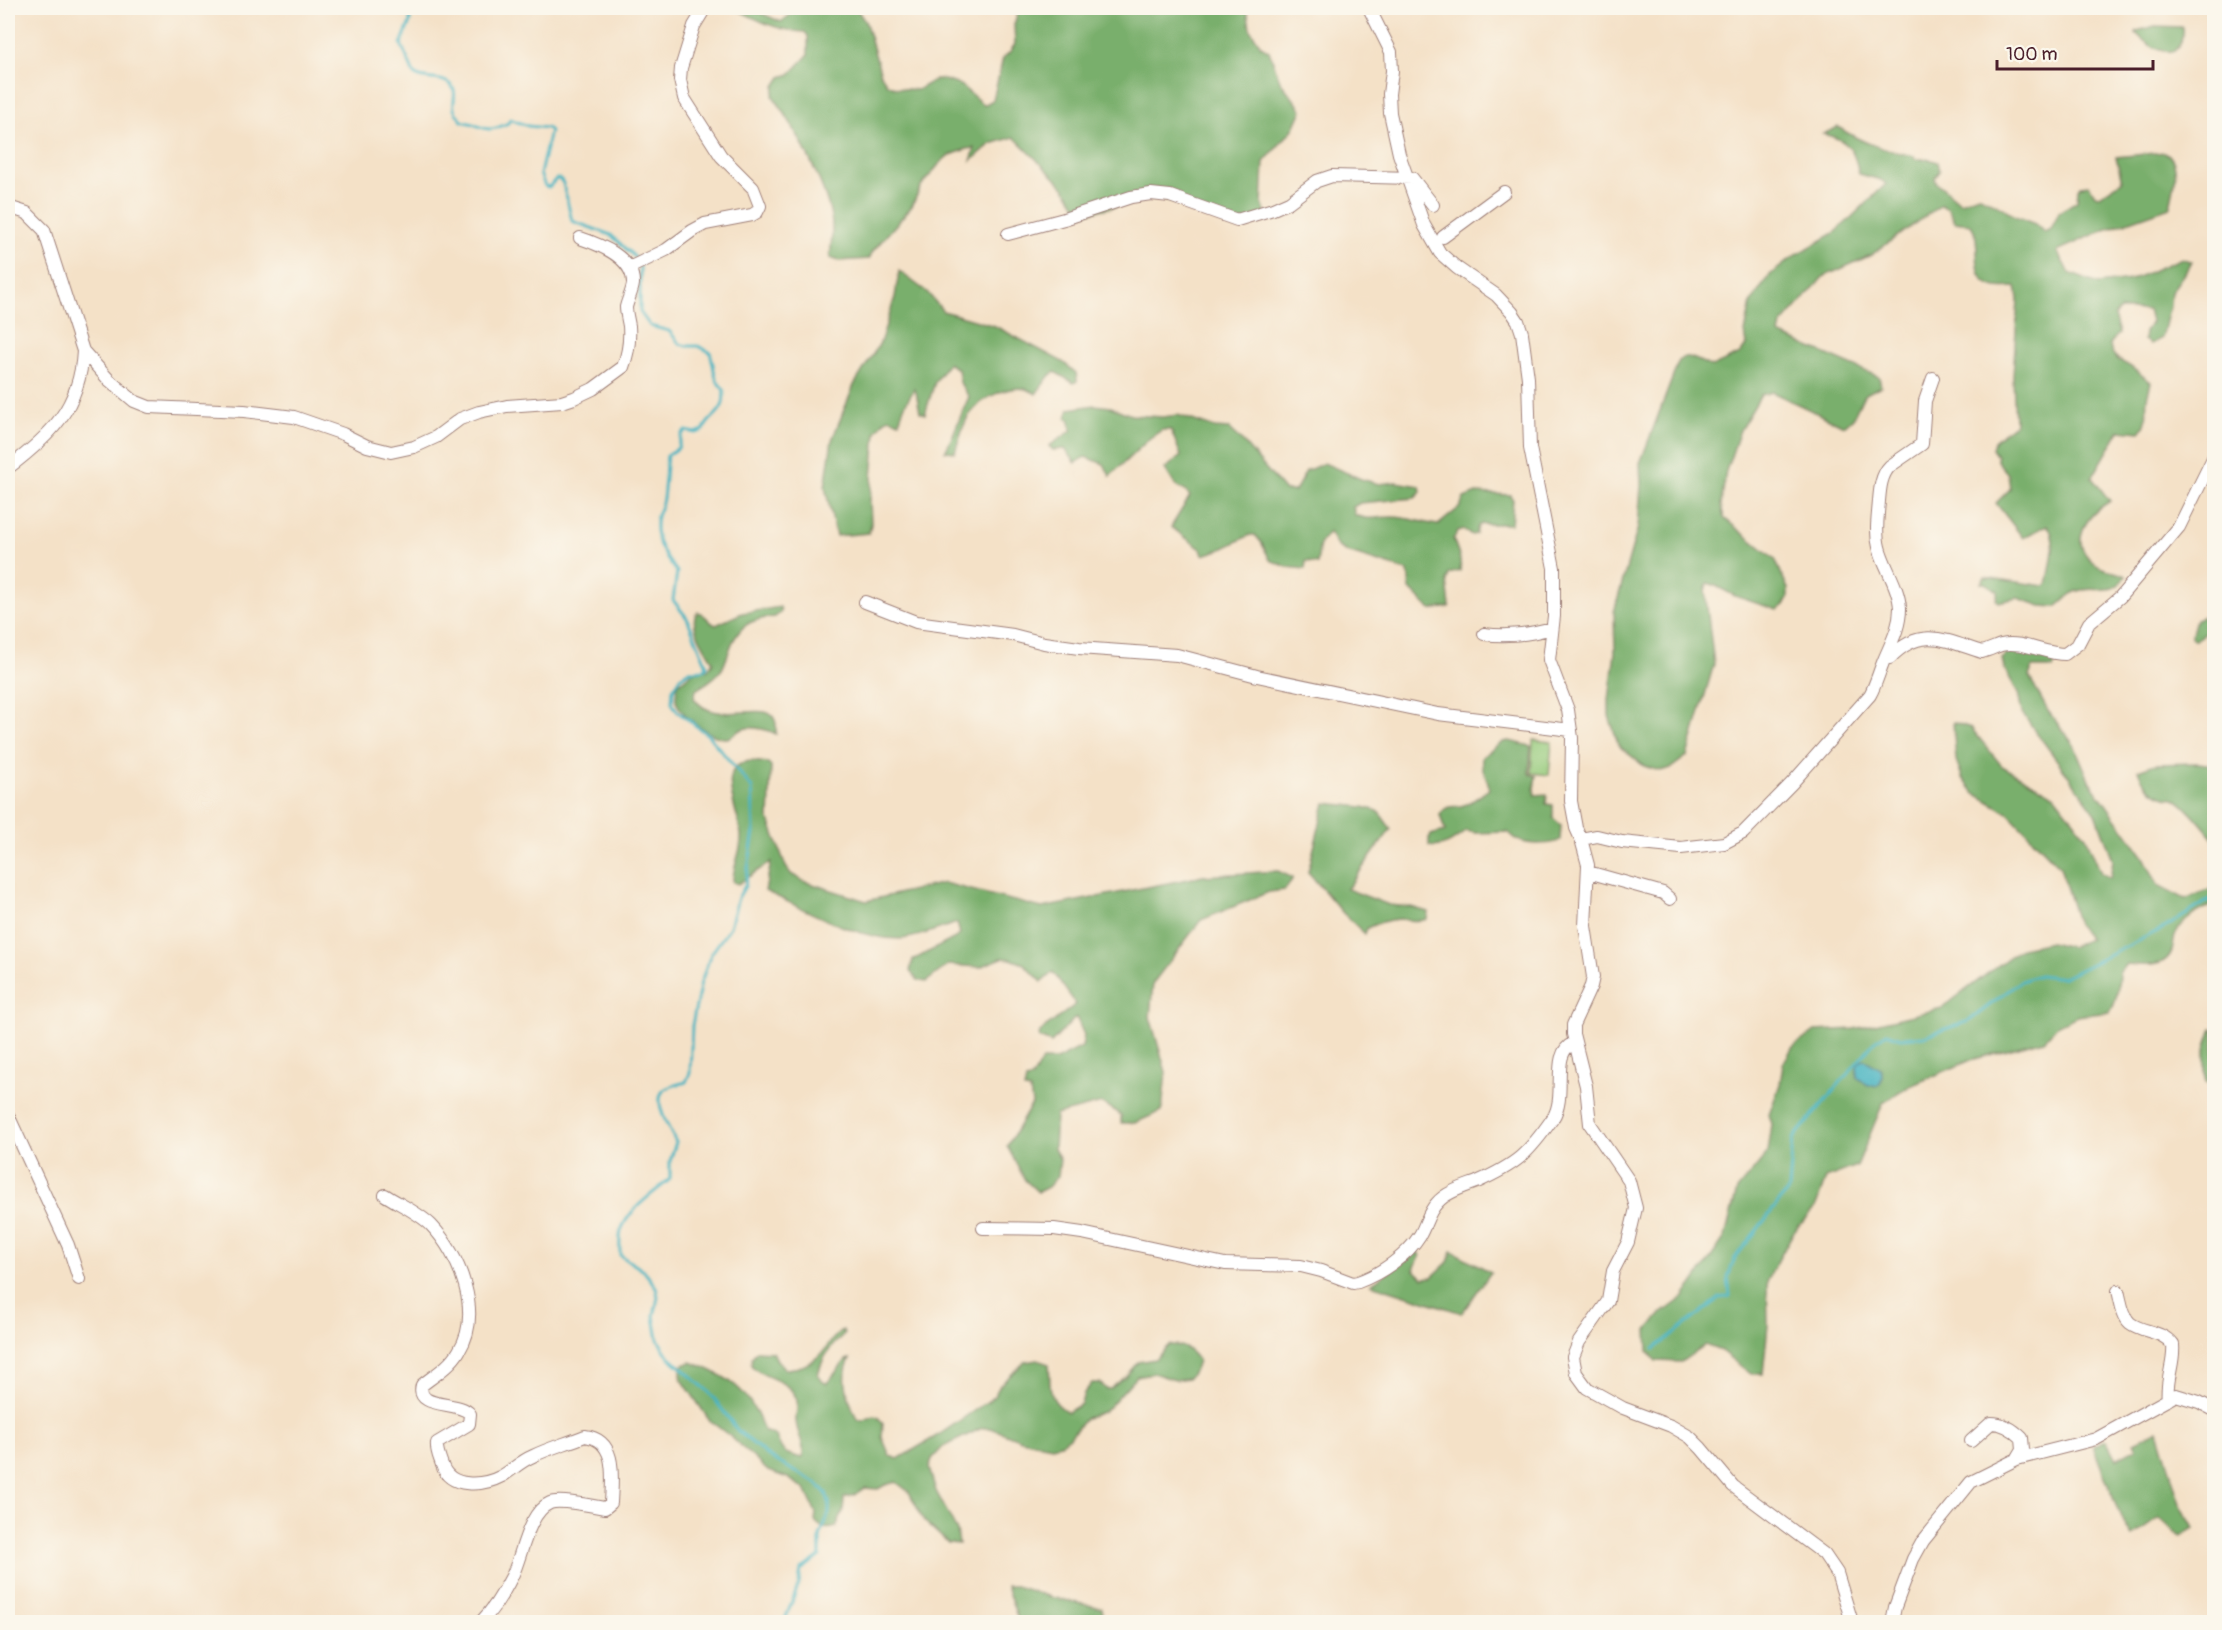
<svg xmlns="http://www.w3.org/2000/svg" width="2222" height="1630" viewBox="0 0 2222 1630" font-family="Pangolin,sans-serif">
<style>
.green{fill:#97cb7d;stroke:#707554;stroke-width:1.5}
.forest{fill:#79af6c;stroke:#62674c;stroke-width:1.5}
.water{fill:#46b4c1;stroke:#486a76;stroke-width:1.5}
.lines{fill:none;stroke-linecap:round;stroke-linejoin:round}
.stream{stroke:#46b4c1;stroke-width:3}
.minor-casing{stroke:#9f8079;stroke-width:14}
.minor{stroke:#fff;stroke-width:12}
</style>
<rect width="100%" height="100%" fill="#fbf7ec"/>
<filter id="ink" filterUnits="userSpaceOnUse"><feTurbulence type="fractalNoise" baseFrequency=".0167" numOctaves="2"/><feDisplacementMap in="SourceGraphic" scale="12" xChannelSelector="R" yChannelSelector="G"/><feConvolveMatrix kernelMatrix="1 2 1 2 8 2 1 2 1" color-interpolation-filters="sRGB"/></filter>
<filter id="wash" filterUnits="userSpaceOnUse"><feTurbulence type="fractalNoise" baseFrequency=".008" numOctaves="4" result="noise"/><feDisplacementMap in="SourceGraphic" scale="24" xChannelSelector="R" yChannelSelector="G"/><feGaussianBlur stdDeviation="1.35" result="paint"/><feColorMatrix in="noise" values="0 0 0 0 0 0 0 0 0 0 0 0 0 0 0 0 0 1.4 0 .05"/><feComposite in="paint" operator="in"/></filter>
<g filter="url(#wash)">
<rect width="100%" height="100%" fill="#f4e1c7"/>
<path class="green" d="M 1533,740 L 1552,742 L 1549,775 L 1531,773 Z"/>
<path class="forest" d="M 734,8 L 750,8 L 781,22 L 799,8 L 856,8 L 866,23 L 881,75 L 887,84 L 897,88 L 917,90 L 936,79 L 941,79 L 960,85 L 984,105 L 993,100 L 1003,58 L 1010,52 L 1015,44 L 1014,25 L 1019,8 L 1247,8 L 1250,28 L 1255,37 L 1261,46 L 1269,51 L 1280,81 L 1302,110 L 1294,128 L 1264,162 L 1262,204 L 1266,214 L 1236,224 L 1158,197 L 1082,214 L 1064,187 L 1014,137 L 991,144 L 971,161 L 975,148 L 967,149 L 948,156 L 941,162 L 921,186 L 912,206 L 873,251 L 869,259 L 839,261 L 830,258 C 831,244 834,230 831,216 C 825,184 793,123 773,96 L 775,86 L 781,77 L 790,74 L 808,55 L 808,36 L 805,32 C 777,31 757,20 734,8 Z
M 2155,26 L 2182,27 C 2185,65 2152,52 2136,33 L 2137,31 Z
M 1838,127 C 1864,144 1884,150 1914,156 L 1915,159 L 1929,159 L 1938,162 L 1940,171 L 1935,178 L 1936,182 L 1960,202 L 1978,195 L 2002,207 L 2015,216 L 2035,224 L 2044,232 L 2051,229 L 2059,212 L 2077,201 L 2078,189 L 2080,186 L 2089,185 L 2095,195 L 2099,196 L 2122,181 L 2116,157 L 2165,152 C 2183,163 2173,190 2170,207 L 2102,231 L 2057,251 L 2069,273 L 2098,284 L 2131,280 L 2182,258 L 2192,262 L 2171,292 L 2170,305 L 2162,338 L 2151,344 L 2144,340 L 2145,332 L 2151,322 L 2148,310 L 2120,310 L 2114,316 L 2119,333 L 2110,344 C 2111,358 2121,361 2131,367 C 2138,372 2144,377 2151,382 C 2150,387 2148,393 2147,398 C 2145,411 2150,422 2140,432 L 2120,430 L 2092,478 L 2110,501 C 2087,515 2066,542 2095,564 C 2103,570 2116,572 2126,576 C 2112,600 2092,582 2071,594 C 2066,598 2061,603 2056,607 L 2041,606 L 2018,598 L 1998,602 L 1996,599 L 1998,591 L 1985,583 L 1981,583 L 1985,577 L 2044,586 L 2047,585 C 2050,568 2059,538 2047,525 L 2023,538 L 1996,503 L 2010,489 L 2008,474 L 1997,461 L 1997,456 L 1992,449 L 1994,441 L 2015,424 L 2013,377 L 2018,299 L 2016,287 C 2010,287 2002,288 1996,287 C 1966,281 1985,241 1970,224 L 1955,222 L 1948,209 L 1941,205 L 1871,255 L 1823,277 L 1781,325 L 1779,334 L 1879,377 L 1881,386 L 1864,395 L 1853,418 L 1844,426 L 1772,392 L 1761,395 L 1740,430 L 1726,471 L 1721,505 L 1724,518 L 1775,559 L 1788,589 L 1788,598 L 1784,605 L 1777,610 L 1735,596 L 1714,585 L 1707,583 L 1705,591 L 1714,664 L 1687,756 L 1671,768 L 1660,771 L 1644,766 L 1619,746 L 1609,716 L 1609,700 L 1615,652 L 1614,612 L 1638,527 L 1641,485 L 1640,463 L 1675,371 C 1681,346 1695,360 1712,367 L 1740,354 L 1747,344 L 1745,333 L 1751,302 L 1770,275 L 1796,255 L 1836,232 L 1886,184 L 1881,180 L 1859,174 C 1854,149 1849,140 1823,134 Z
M 899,271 L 927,292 L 943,311 L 995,326 L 1063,362 L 1076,373 L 1077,381 L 1074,383 L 1055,372 L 1050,375 L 1036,394 C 1017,379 981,397 969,415 C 962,426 959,440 955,452 L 945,451 C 949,447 964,406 969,397 L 960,383 L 958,369 L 948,363 L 935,382 L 925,414 L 920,412 L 916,392 L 914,389 L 904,407 L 899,422 L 890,418 L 885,420 L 876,432 L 870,501 L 871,524 L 869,533 L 836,536 L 825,487 L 832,440 L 854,385 L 880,343 L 895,297 Z
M 1095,405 L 1111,407 L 1131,415 L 1163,417 L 1178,415 L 1215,428 L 1229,429 L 1244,443 L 1285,491 L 1295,491 L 1306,471 L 1324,463 L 1361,479 L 1379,484 L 1396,482 L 1420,486 L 1421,492 L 1415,498 L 1360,503 L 1353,507 L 1355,515 C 1368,521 1376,517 1389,517 C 1406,516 1422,523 1438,525 L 1460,507 L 1464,498 L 1476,493 L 1510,495 L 1513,500 L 1511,524 L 1482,524 L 1478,526 L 1476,534 L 1472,535 L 1464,530 L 1458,532 L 1453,539 C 1457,549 1462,560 1460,571 L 1449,574 L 1447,581 L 1450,607 L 1431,610 L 1410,589 L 1408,571 L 1347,552 L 1337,546 L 1329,532 L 1320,543 L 1317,564 L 1306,561 L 1305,569 L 1287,567 L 1270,560 L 1261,542 L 1255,535 L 1250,535 L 1222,549 L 1203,555 L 1201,549 L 1171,527 L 1190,496 L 1184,490 L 1175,485 L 1165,469 L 1181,456 L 1171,430 L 1162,430 L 1150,438 L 1110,476 L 1104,464 L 1085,457 L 1076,463 L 1065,449 L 1053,450 L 1049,446 L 1071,431 L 1070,420 L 1066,418 L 1069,409 Z
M 2214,602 L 2214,630 L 2208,629 L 2196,640 L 2191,637 L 2196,619 L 2205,616 Z
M 780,607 L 781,612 L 775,617 C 749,619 738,626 729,651 C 727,657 725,664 722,669 C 716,678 705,684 696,690 L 694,698 C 714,729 767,698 775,720 C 777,724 776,730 776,734 C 765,729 752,725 740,730 C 734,733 732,739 724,738 C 710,737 677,713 676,699 C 676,694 677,689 677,685 L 693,672 L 708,670 L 713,662 C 707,650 686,623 698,612 C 706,614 709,623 716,625 L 742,613 Z
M 2018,648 L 2028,650 L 2057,660 L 2053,668 L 2033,668 L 2029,676 L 2048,711 L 2074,745 L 2090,782 L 2144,857 L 2158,885 L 2185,899 L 2214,888 L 2214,904 C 2199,911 2182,919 2175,936 C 2173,942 2174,949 2170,955 C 2161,969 2141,965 2126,964 L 2119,973 C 2118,987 2118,1000 2110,1012 L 2077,1016 L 2058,1025 L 2044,1040 L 1971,1060 L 1910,1086 L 1883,1103 L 1857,1166 L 1826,1178 L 1815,1208 L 1793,1233 L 1767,1281 L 1768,1325 L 1763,1374 L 1751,1374 L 1721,1351 L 1705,1345 L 1681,1362 L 1656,1361 L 1648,1351 L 1647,1330 L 1661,1314 L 1684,1297 L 1725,1237 L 1737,1190 L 1768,1152 L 1772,1124 L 1769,1115 L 1780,1084 L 1783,1064 L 1792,1048 L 1815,1031 L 1854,1029 L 1942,1008 L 2021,948 L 2051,942 L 2070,947 L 2090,939 L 2078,925 L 2060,867 L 2007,812 L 1974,793 L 1962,777 L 1956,760 L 1953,722 L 1971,728 L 2002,766 L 2054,795 L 2085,835 L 2101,873 L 2110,878 L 2113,860 L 2096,813 L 2022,713 L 2018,693 L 2004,668 L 2002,659 L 2009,652 Z
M 1509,741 L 1531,746 L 1529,774 L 1536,776 L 1534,789 L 1535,795 L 1547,794 L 1546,804 L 1553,805 L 1553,818 L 1561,825 L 1560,840 C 1553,845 1529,845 1520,841 C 1516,840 1512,835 1508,832 L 1476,833 L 1466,831 C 1455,839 1445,849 1429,846 L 1429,838 L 1431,835 L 1445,831 L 1440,815 C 1449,801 1455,810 1467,804 C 1475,800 1482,794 1489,789 C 1489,777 1480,773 1482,757 L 1503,742 Z
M 751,761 L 768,763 L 771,766 L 769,820 L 786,867 L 791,874 L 803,881 L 866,901 L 944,883 L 1042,908 L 1203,876 L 1278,871 L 1293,878 L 1285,890 L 1269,892 L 1201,920 L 1153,983 L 1150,1017 L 1166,1072 L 1162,1111 L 1135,1123 L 1121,1123 L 1121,1115 L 1102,1103 L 1056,1115 L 1054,1149 L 1060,1159 L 1058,1176 L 1048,1187 L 1038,1192 L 1025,1180 L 1007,1146 L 1032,1104 L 1030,1090 L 1024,1089 L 1026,1080 L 1032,1078 L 1042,1060 L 1056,1060 L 1082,1047 L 1084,1035 L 1076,1017 L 1051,1043 L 1039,1038 L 1040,1032 L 1076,1004 L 1053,972 L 1042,982 L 1024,964 L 1011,959 L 1002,958 L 980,967 L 948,965 L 926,982 L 918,980 L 910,971 L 913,960 L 957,937 L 960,934 L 957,923 C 941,928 925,935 908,938 C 866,945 803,908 765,891 L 771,862 L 738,884 L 733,882 C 732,867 742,852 741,836 C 740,813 712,765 751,761 Z
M 2198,763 L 2214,765 L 2214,840 C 2208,831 2184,802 2174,798 C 2171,797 2168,798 2165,797 C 2152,793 2142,782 2138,770 L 2155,764 Z
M 1325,803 L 1363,807 L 1378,811 L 1391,829 L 1347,889 L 1389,905 L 1411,907 L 1428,912 L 1427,919 C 1417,923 1409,919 1399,919 C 1387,920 1377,923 1367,928 L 1365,934 L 1343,913 L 1308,872 Z
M 2212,1028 L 2214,1029 L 2214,1085 L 2205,1082 L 2205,1049 Z
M 1452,1251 L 1491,1272 L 1462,1313 L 1371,1284 L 1418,1252 L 1420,1256 L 1414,1269 L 1423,1278 L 1432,1277 L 1448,1262 Z
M 843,1330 L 845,1333 C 832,1345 822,1357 818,1375 L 823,1382 L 827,1383 L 846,1360 L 850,1359 C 840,1378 849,1401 857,1419 L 862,1421 L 874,1416 L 878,1417 L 883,1424 L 882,1437 L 890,1456 L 898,1459 L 940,1434 L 988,1401 L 995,1395 L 1000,1385 L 1025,1362 L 1037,1360 L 1049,1364 C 1051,1386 1046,1400 1068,1412 L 1081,1404 L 1084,1393 L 1092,1383 L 1100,1383 L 1106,1389 L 1110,1389 L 1124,1378 L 1138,1362 L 1155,1359 L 1169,1345 C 1182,1344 1191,1349 1198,1360 L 1196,1368 L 1188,1378 L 1175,1380 L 1153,1373 L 1137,1376 L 1105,1411 L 1086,1418 L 1070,1437 L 1060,1444 L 1052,1446 L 1021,1440 L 991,1428 L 982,1428 L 943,1447 L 932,1459 L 929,1468 L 936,1491 L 957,1531 L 959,1544 L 948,1543 L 924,1521 L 909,1492 L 896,1482 L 885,1485 L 878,1489 L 865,1488 L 855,1495 L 844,1498 L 843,1511 L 836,1527 C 827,1530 822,1529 815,1521 L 816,1513 L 805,1489 L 788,1478 L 768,1471 L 731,1437 L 709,1420 L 681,1378 L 681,1366 L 691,1362 C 730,1377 750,1390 764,1431 L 776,1436 C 782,1453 784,1454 802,1458 C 806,1445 797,1435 796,1421 C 795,1413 800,1406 796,1398 C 789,1379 762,1379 751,1365 L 752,1357 L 757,1351 L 773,1352 L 777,1360 L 785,1369 C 798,1369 810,1364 820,1355 C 829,1347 832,1336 843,1330 Z
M 2158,1430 L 2180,1504 L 2194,1528 L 2181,1536 C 2172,1532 2167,1523 2159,1518 L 2132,1537 L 2122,1521 L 2093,1446 L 2106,1440 L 2116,1459 L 2137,1448 L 2134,1442 Z
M 1006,1586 L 1016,1586 L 1050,1597 L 1102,1608 L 1104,1622 L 1019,1622 Z"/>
<path class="water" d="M 1865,1060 L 1881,1069 C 1883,1077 1883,1081 1877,1087 L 1868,1085 L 1857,1077 L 1857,1066 L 1861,1061 Z"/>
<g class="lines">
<path class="stream" d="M 410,8 L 410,22 L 401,44 L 414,74 C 424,82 442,76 451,85 C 458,93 452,100 454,109 C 455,113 460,118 462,121 C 486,126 484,135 508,123 L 510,119 L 528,126 L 547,128 L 550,131 L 540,174 L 545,186 L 549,187 L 556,179 L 560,179 L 563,183 L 572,221 L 611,235 L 639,261
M 640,267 L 640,312 L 650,326 L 669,331 L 680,344 L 687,346 L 698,346 L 710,352 C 715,367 712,378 724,390 C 724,395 724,402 722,406 C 718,416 707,419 704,430 L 696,433 L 686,431 L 682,434 L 678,448 L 667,456 C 665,470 665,485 663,498 C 662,505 659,510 657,516 C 652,538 664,555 677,572 L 673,600 L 687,618 L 707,666 L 704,670 L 689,671 L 681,677 L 673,689 L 672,703 L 677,711 L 708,735 L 752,788 L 754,832 L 745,886 L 738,898 L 730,927 L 711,954 L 701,982 L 692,1025 L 690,1073 L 686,1082 C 680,1084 667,1086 663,1091 C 653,1102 670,1131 676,1142 L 670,1161 L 670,1179 C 654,1193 628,1209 621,1231 C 619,1238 620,1247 620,1255 L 644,1271 L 656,1287 L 658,1297 L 654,1316 L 658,1340 L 669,1357 L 710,1393 L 738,1431 L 769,1457 L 816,1483 L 826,1493 L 829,1502 L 829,1513 L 820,1536 L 820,1556 L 801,1570 L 799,1584 L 786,1617 L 787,1622
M 1654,1349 L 1720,1298 L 1730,1296 L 1728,1277 L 1735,1258 L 1789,1189 L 1793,1139 L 1876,1040 L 1887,1033 L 1901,1038 L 1924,1036 L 1969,1021 L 2021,981 L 2040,975 L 2063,978 L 2166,927 L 2214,897"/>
</g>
</g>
<g filter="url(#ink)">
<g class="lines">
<g class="minor-casing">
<path id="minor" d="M 1369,8 L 1391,52 L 1392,71 L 1389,94 L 1390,113 L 1399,154 L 1424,225 L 1440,253 L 1457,268 L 1496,295 L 1512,312 L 1518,321 L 1522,333 L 1528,378 L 1530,448 L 1554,568 L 1554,616 L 1549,660 L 1568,710 L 1572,738 L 1571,801 L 1576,828 L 1581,839 L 1588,865 L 1585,926 L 1593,977 L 1591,986 L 1573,1025 L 1573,1034 L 1586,1086 L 1590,1124 L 1629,1181 L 1636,1208 L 1628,1242 L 1613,1271 L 1608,1301 L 1579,1342 L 1573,1357 L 1576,1373 L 1587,1388 L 1623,1408 L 1671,1426 L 1690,1437 L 1701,1448 L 1733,1486 L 1824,1554 L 1837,1573 L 1852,1622
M 8,207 L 27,213 L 44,230 L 83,351 C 80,408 50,436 8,468
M 1008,234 L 1064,219 L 1131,197 L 1151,194 L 1170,196 L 1237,220 L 1273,209 L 1289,202 L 1317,181 L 1332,176 L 1412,178 L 1433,205
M 1443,237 L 1504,192
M 629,268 L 666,250 L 692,231 L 705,224 L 752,215 L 757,212 L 760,206 L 753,188 L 721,156 L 684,98 L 680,80 L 681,68 L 694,26 L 705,8
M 83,351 L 109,380 L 134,401 L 149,407 L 244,411 L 294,417 L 343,434 L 367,446 L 391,452 L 414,447 L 436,437 L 460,419 L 479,412 L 507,406 L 562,402 L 574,398 L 593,389 L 623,367 C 628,354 630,339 629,326 C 628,320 626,313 626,307 C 628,299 632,292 633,284 C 634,258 601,245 580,238
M 865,602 L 916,622 L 1013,635 L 1044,643 L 1079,648 L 1177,655 L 1257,676 L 1438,714 L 1571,730
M 1484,634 C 1507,637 1531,634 1552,628
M 1890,658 C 1921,625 1947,641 1982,652 C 1989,650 1995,647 2001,645 C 2022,640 2044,654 2065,654 L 2078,644 L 2089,623 L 2120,597 L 2179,527 L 2214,456
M 1581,839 L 1597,836 L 1622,842 L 1681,848 L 1724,843 L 1743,833 L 1792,783 L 1870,695 C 1876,684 1879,672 1884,660 C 1891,643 1900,628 1900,608 C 1899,587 1884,567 1879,547 C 1875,532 1878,516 1879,501 C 1880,489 1881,475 1890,466 L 1922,444 L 1925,401 L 1933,378
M 1588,872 L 1663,893 L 1670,899
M 8,1115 L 68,1245 L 79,1279
M 385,1195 C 399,1204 419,1213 431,1225 C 460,1255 483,1313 459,1351 C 451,1365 435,1375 422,1385 C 415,1410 459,1400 470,1414 L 469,1424 L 437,1443 C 436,1451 440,1458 442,1465 C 450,1489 483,1486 502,1476 C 512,1470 521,1461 533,1456 C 549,1448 568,1443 585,1436 C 618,1440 612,1478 611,1503 L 605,1508 C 593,1506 560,1499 550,1503 C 528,1512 522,1556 512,1576 C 504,1592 493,1610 481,1622
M 983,1228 L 1054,1229 L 1082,1233 L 1225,1264 L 1301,1266 L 1321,1271 L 1353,1283 L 1358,1282 C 1380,1274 1407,1256 1420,1235 C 1426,1225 1428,1212 1437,1203 C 1446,1192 1464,1187 1477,1182 C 1517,1164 1528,1154 1553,1118 C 1568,1095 1549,1053 1574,1043
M 2118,1291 C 2121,1301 2122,1316 2130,1323 C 2143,1333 2162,1330 2173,1345 C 2175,1363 2165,1381 2168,1400
M 1971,1441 L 1991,1423 C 2004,1423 2013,1429 2022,1438 L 2023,1449 L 2017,1459
M 1892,1622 L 1895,1607 L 1913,1559 L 1923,1541 L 1971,1482 L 2017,1459 L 2096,1439 L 2176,1395 L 2199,1402 L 2214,1410"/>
</g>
<use href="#minor" class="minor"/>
</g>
</g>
<rect width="2222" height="1630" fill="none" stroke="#fbf7ec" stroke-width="30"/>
<path d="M1997 60v9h156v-9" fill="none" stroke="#4a1f2b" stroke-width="3"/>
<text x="2006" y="60" font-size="18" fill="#4a1f2b" stroke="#fbf7ec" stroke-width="4.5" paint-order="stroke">100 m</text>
</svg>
